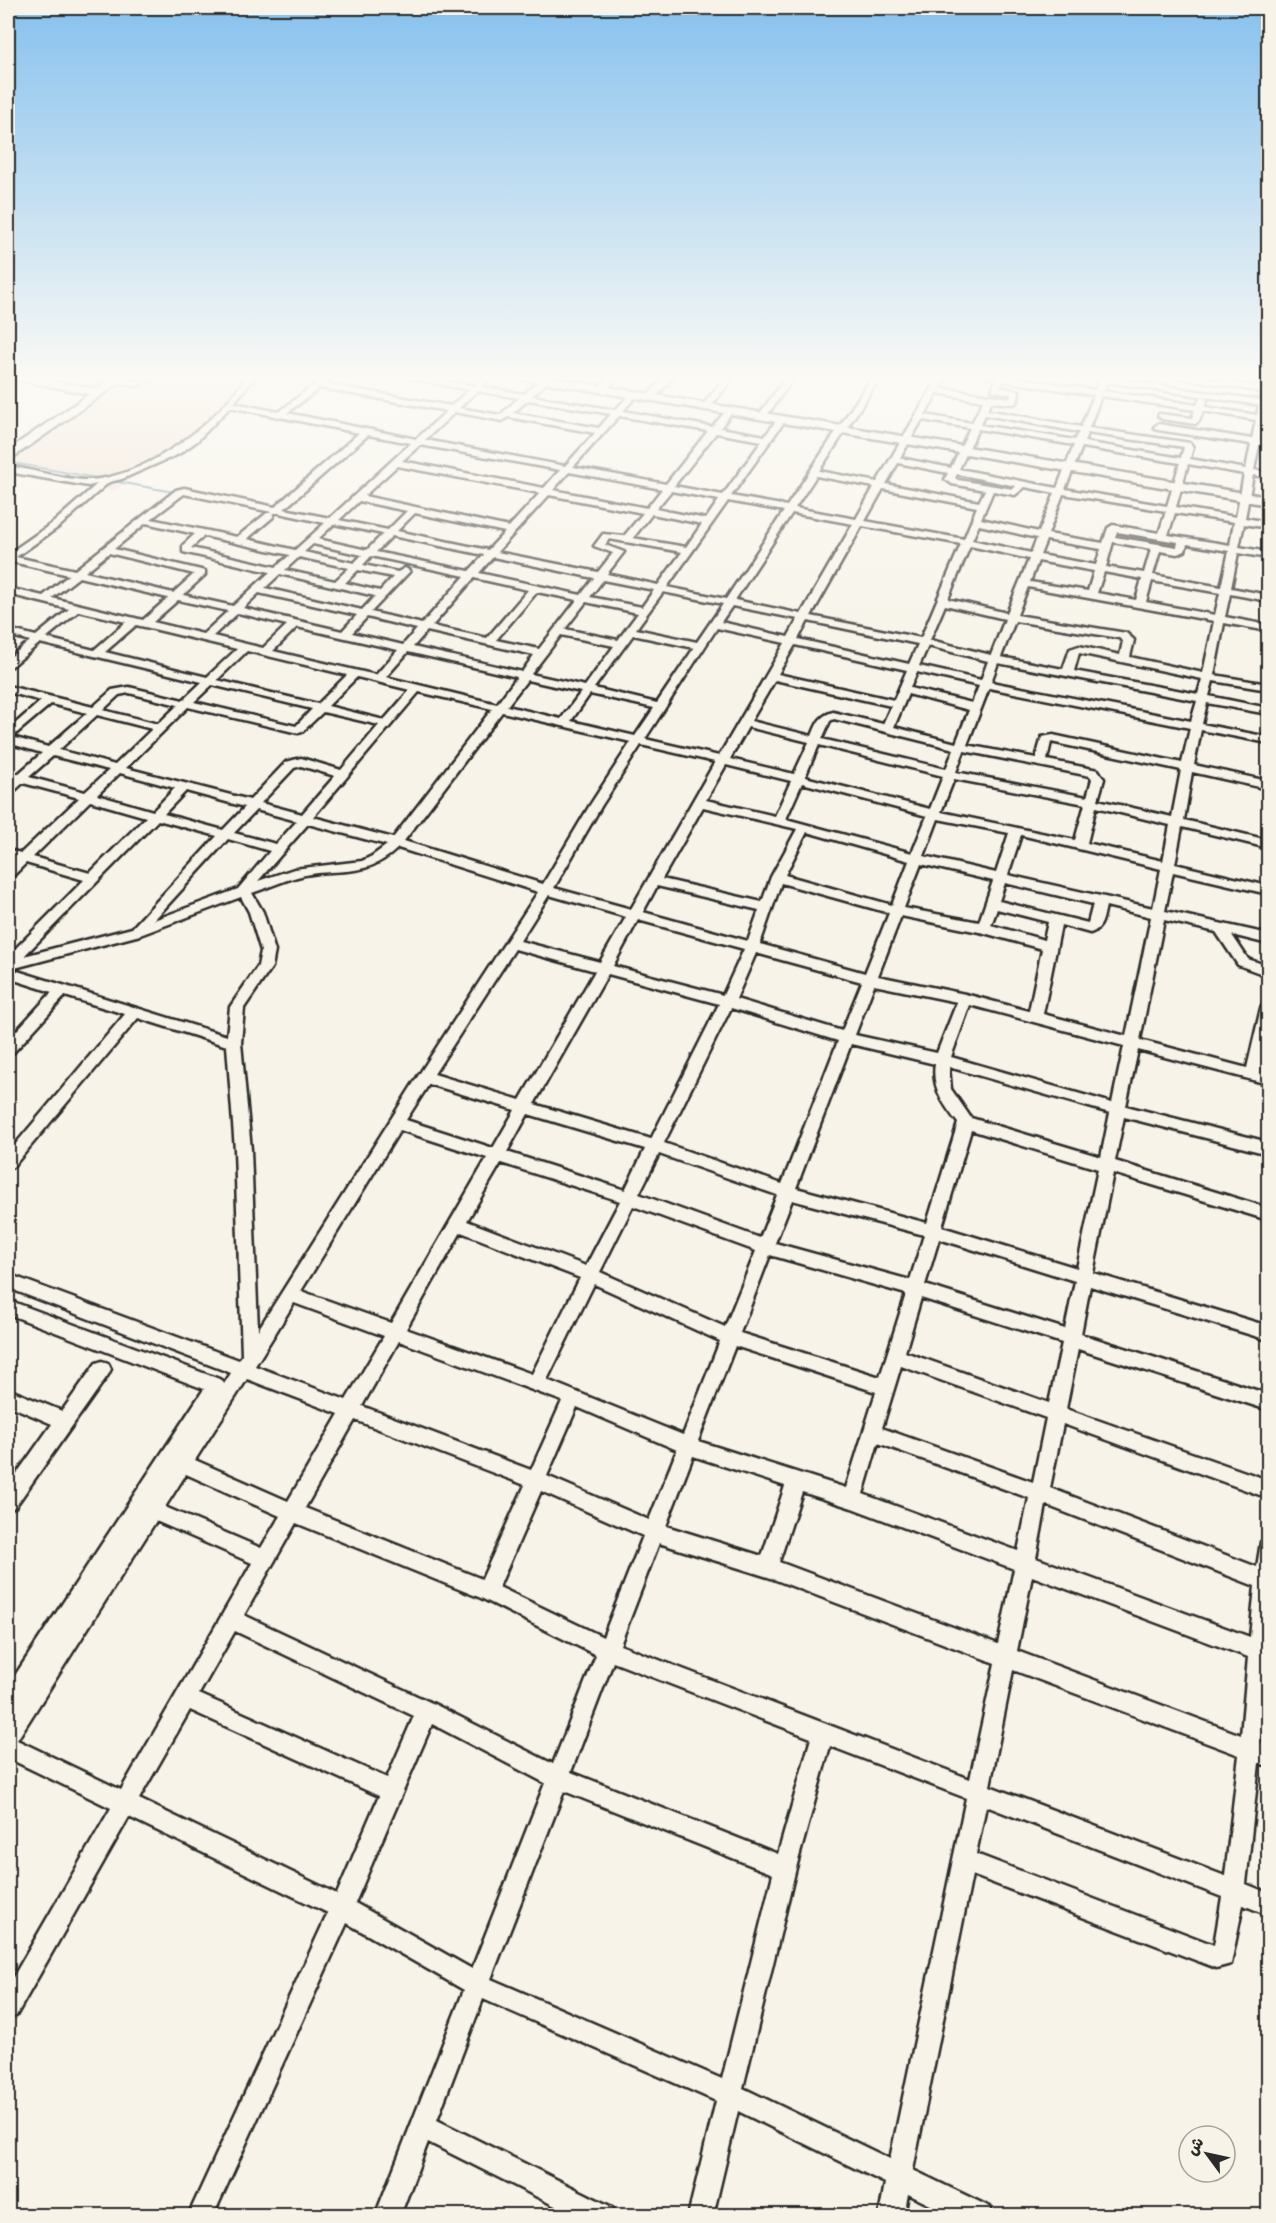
<svg xmlns="http://www.w3.org/2000/svg" width="1276" height="2223" viewBox="0 0 1276 2223" font-family="'Balsamiq Sans','Playpen Sans Arabic',sans-serif">
<style>
.built{fill:#f2ded2}
.lines{fill:none;stroke-linecap:round;stroke-linejoin:round}
.stream{stroke:#6b91a5;stroke-width:2}
.street-casing{stroke:#2b2b2b;stroke-width:5}
.secondary-casing{stroke:#2b2b2b;stroke-width:5}
.street{fill:#f7f3e8;fill-rule:evenodd}
.secondary{fill:#f7f3e8;fill-rule:evenodd}
</style>
<rect width="100%" height="100%" fill="#f7f3e8"/>
<filter id="ink" filterUnits="userSpaceOnUse"><feTurbulence type="fractalNoise" baseFrequency=".0167" numOctaves="2"/><feDisplacementMap in="SourceGraphic" scale="12" xChannelSelector="R" yChannelSelector="G"/><feConvolveMatrix kernelMatrix="1 2 1 2 8 2 1 2 1" color-interpolation-filters="sRGB"/></filter>
<g filter="url(#ink)">
<path class="built" d="M 123,376 L 272,376 L 114,491 L 8,468 L 8,450 Z"/>
<g class="lines">
<path class="stream" d="M 8,462 L 190,495"/>
<g class="street-casing">
<path id="street" d="M 8,376 L 21,376 L 106,390 L 94,395 L 10,378 Z
M 88,376 C 104,375 121,383 135,381 C 144,380 149,375 158,376 L 137,386 Z
M 247,376 L 255,376 L 234,403 L 279,412 L 325,376 L 334,376 L 325,384 L 451,406 L 469,390 L 400,376 L 416,376 L 474,386 L 485,376 L 493,376 L 482,387 L 524,394 L 545,376 L 554,376 L 532,396 L 615,410 L 634,391 L 638,394 L 623,411 L 712,427 L 729,408 L 733,411 L 720,428 L 765,436 L 779,417 L 782,416 L 786,419 L 731,496 L 787,506 L 873,376 L 881,376 L 819,471 L 877,482 L 939,376 L 947,376 L 940,388 L 1010,398 L 1011,394 L 992,390 L 996,379 L 986,376 L 1006,376 L 1095,390 L 1099,381 L 1078,376 L 1109,376 L 1109,378 L 1260,400 L 1262,392 L 1172,376 L 1190,376 L 1263,387 L 1264,380 L 1268,378 L 1268,406 L 1265,416 L 1268,417 L 1268,421 L 1264,421 L 1260,440 L 1268,441 L 1268,447 L 1259,445 L 1254,470 L 1268,472 L 1268,478 L 1253,475 L 1245,518 L 1268,522 L 1268,528 L 1244,524 L 1239,547 L 1268,552 L 1268,558 L 1238,553 L 1231,588 L 1268,595 L 1268,601 L 1230,594 L 1225,617 L 1268,625 L 1268,631 L 1224,623 L 1214,675 L 1268,684 L 1268,690 L 1213,681 L 1209,696 L 1268,708 L 1268,714 L 1207,703 L 1202,724 L 1268,737 L 1268,743 L 1201,730 L 1194,765 L 1268,781 L 1268,789 L 1192,772 L 1184,820 L 1268,840 L 1268,848 L 1182,827 L 1175,864 L 1268,886 L 1268,894 L 1173,872 L 1165,911 L 1268,934 L 1268,944 L 1232,935 L 1248,959 L 1268,966 L 1268,976 L 1238,965 L 1216,932 L 1164,920 L 1140,1040 L 1247,1068 L 1261,1008 L 1263,1004 L 1268,1003 L 1268,1038 L 1261,1072 L 1268,1074 L 1268,1084 L 1138,1050 L 1126,1106 L 1268,1142 L 1268,1154 L 1124,1117 L 1115,1161 L 1268,1208 L 1268,1220 L 1113,1173 L 1093,1273 L 1268,1326 L 1268,1340 L 1090,1286 L 1081,1334 L 1268,1394 L 1268,1410 L 1078,1349 L 1066,1409 L 1268,1480 L 1268,1498 L 1063,1424 L 1050,1488 L 1257,1567 L 1261,1542 L 1268,1540 L 1268,1664 L 1261,1743 L 1268,1746 L 1268,1766 L 1259,1763 L 1246,1884 L 1268,1893 L 1268,1915 L 1243,1905 L 1231,1964 L 1216,1968 L 972,1875 L 913,2170 L 990,2207 L 993,2216 L 953,2216 L 908,2194 L 904,2216 L 879,2216 L 885,2183 L 738,2111 L 713,2216 L 688,2216 L 716,2101 L 483,1999 L 437,2120 L 612,2207 L 615,2216 L 575,2216 L 428,2142 L 400,2216 L 375,2216 L 464,1990 L 347,1923 L 213,2216 L 188,2216 L 328,1913 L 129,1817 L 16,2016 L 8,2019 L 8,1986 L 111,1808 L 8,1758 L 8,1717 L 11,1712 L 8,1713 L 8,1686 L 204,1389 L 8,1314 L 8,1300 L 222,1380 L 224,1384 L 231,1373 L 8,1288 L 8,1274 L 239,1360 L 242,1355 L 235,1150 L 227,1046 L 138,1018 L 13,1167 L 8,1169 L 8,1153 L 125,1014 L 65,996 L 13,1053 L 8,1054 L 8,1040 L 52,992 L 8,978 L 8,956 L 84,880 L 26,863 L 13,876 L 8,877 L 8,866 L 14,860 L 8,858 L 8,850 L 21,853 L 79,798 L 23,783 L 12,793 L 8,794 L 8,784 L 12,780 L 8,779 L 8,771 L 18,774 L 42,753 L 8,743 L 8,730 L 41,701 L 8,692 L 8,686 L 93,707 L 112,690 L 129,687 L 183,700 L 202,682 L 40,643 L 12,666 L 8,667 L 8,659 L 30,641 L 8,635 L 8,629 L 36,636 L 69,609 L 8,594 L 8,588 L 43,596 L 69,575 L 8,561 L 8,554 L 54,522 L 97,484 L 88,486 L 8,472 L 8,466 C 30,469 69,481 90,480 C 148,476 216,424 247,376 ZM 1003,381 L 1094,395 L 1081,427 L 987,410 L 991,402 L 1014,404 L 1018,401 L 1019,391 L 1000,387 ZM 1107,382 L 1259,405 L 1257,415 L 1205,407 L 1207,400 L 1203,397 L 1200,398 L 1197,405 L 1103,391 ZM 320,388 L 447,411 L 416,439 L 287,413 ZM 477,391 L 519,398 L 500,415 L 459,408 ZM 937,393 L 983,401 L 972,423 L 925,415 ZM 1101,396 L 1195,410 L 1192,418 L 1159,414 L 1158,416 L 1162,419 L 1195,424 L 1199,421 L 1203,411 L 1256,420 L 1252,439 L 1158,424 L 1154,427 L 1158,430 L 1251,444 L 1246,469 L 1190,459 L 1193,447 L 1190,443 L 1089,428 ZM 528,400 L 611,414 L 599,428 L 513,413 ZM 230,407 L 359,433 L 275,507 L 184,488 L 176,490 L 75,570 L 16,557 L 60,526 L 109,482 L 122,479 L 179,454 L 197,441 ZM 455,412 L 502,421 L 508,417 L 595,433 L 565,466 L 425,440 ZM 985,415 L 1079,432 L 1075,440 L 980,425 ZM 619,416 L 708,431 L 666,484 L 573,467 ZM 922,420 L 970,428 L 951,468 L 900,458 ZM 978,429 L 1074,445 L 1057,488 L 959,469 ZM 716,433 L 762,441 L 723,495 L 674,486 ZM 1087,433 L 1184,447 L 1181,458 L 1084,442 ZM 368,435 L 411,443 L 330,518 L 284,509 ZM 420,445 L 560,470 L 544,488 L 402,461 ZM 1082,447 L 1180,463 L 1167,506 L 1065,489 ZM 898,463 L 948,473 L 945,479 L 952,484 L 985,490 L 979,502 L 886,484 ZM 1188,464 L 1244,474 L 1236,517 L 1176,507 ZM 397,466 L 540,493 L 509,527 L 364,496 ZM 569,472 L 662,489 L 647,508 L 553,490 ZM 957,474 L 1016,486 L 1013,489 L 958,480 L 955,478 ZM 816,476 L 874,487 L 856,519 L 795,508 ZM 1025,487 L 1055,493 L 1039,532 L 981,519 L 993,491 L 1015,495 ZM 883,489 L 977,507 L 964,539 L 865,521 ZM 671,491 L 719,500 L 706,519 L 656,509 ZM 184,494 L 272,512 L 273,513 L 267,513 L 237,537 L 151,519 ZM 1063,494 L 1166,511 L 1159,533 L 1113,525 L 1108,528 L 1103,543 L 1048,534 ZM 549,495 L 643,513 L 624,536 L 603,534 L 594,546 L 613,553 L 598,572 L 497,552 ZM 359,501 L 407,511 L 388,530 L 339,520 ZM 728,501 L 784,511 L 726,599 L 667,587 ZM 274,513 L 279,513 L 325,523 L 295,550 L 247,539 L 273,517 ZM 415,513 L 505,532 L 488,550 L 397,531 ZM 792,513 L 853,524 L 801,614 L 735,600 ZM 1175,513 L 1234,522 L 1230,545 L 1168,535 ZM 652,514 L 702,524 L 686,547 L 633,538 ZM 146,523 L 195,534 L 183,545 L 183,552 L 270,572 L 233,606 L 183,595 L 205,575 L 205,571 L 114,549 ZM 334,524 L 383,534 L 367,550 L 318,539 ZM 979,525 L 1037,538 L 1031,553 L 972,540 ZM 862,526 L 961,544 L 921,638 L 811,616 ZM 1117,532 L 1178,542 L 1177,547 L 1115,537 ZM 204,536 L 290,555 L 276,567 L 191,548 ZM 392,536 L 484,555 L 469,571 L 376,552 ZM 609,539 L 682,552 L 658,585 L 607,574 L 624,552 L 605,545 ZM 1046,540 L 1101,549 L 1096,565 L 1040,555 ZM 1113,542 L 1151,549 L 1144,573 L 1106,567 ZM 313,544 L 362,555 L 354,563 L 304,552 ZM 1187,544 L 1229,551 L 1221,587 L 1153,575 L 1160,551 L 1177,554 L 1185,551 ZM 970,546 L 1029,559 L 1007,613 L 948,599 ZM 109,553 L 194,574 L 173,593 L 85,572 ZM 371,556 L 465,576 L 422,624 L 371,612 L 410,571 L 405,568 L 398,572 L 363,565 ZM 299,557 L 349,568 L 335,581 L 285,570 ZM 493,557 L 594,578 L 581,595 L 479,573 ZM 1038,561 L 1094,571 L 1088,591 L 1030,582 ZM 358,570 L 393,577 L 380,591 L 345,583 ZM 1104,572 L 1142,579 L 1136,600 L 1097,593 ZM 280,574 L 375,596 L 362,610 L 265,588 ZM 79,577 L 168,598 L 143,620 L 52,598 ZM 474,578 L 528,590 L 487,638 L 432,626 ZM 603,580 L 654,590 L 642,607 L 590,597 ZM 1152,581 L 1220,593 L 1215,615 L 1146,602 ZM 1028,587 L 1214,621 L 1203,673 L 1130,657 L 1134,640 L 1126,633 L 1017,615 ZM 537,592 L 577,600 L 539,649 L 496,640 ZM 663,592 L 723,604 L 697,642 L 636,629 ZM 259,593 L 357,615 L 342,631 L 243,608 ZM 178,600 L 228,611 L 203,634 L 153,622 ZM 586,602 L 638,613 L 618,640 L 565,629 ZM 945,605 L 1005,619 L 991,655 L 930,640 ZM 732,606 L 798,619 L 788,637 L 721,622 ZM 79,611 L 126,622 L 94,650 L 46,638 ZM 238,613 L 287,625 L 263,648 L 213,636 ZM 367,617 L 417,629 L 403,645 L 352,633 ZM 808,621 L 918,644 L 909,664 L 798,639 ZM 1015,621 L 1119,638 L 1123,641 L 1120,655 L 1079,646 L 1070,649 L 1063,669 L 1001,657 ZM 136,625 L 145,627 L 237,649 L 207,677 L 105,652 ZM 297,627 L 398,650 L 376,675 L 273,651 ZM 717,628 L 785,643 L 719,756 L 645,739 ZM 427,631 L 534,655 L 522,672 L 413,647 ZM 561,635 L 614,646 L 585,686 L 531,674 ZM 633,635 L 694,648 L 657,703 L 594,688 ZM 795,645 L 907,670 L 894,700 L 778,674 ZM 928,646 L 988,661 L 981,680 L 919,666 ZM 247,651 L 347,675 L 318,704 L 217,680 ZM 408,652 L 517,677 L 497,704 L 386,677 ZM 1079,653 L 1202,679 L 1198,694 L 1074,671 ZM 998,663 L 1197,701 L 1191,721 L 991,682 ZM 917,672 L 979,686 L 972,703 L 910,688 ZM 357,677 L 410,690 L 384,720 L 328,706 ZM 527,680 L 581,692 L 561,719 L 507,706 ZM 775,680 L 891,706 L 883,724 L 833,712 C 819,716 817,724 812,736 L 751,721 ZM 212,685 L 312,709 L 296,726 L 194,702 ZM 989,688 L 1190,728 L 1182,763 L 1053,735 L 1042,737 L 1036,758 L 967,745 ZM 419,692 L 492,709 L 393,838 L 313,817 ZM 129,693 L 178,705 L 158,724 L 103,710 L 119,695 ZM 590,694 L 654,708 L 635,736 L 571,721 ZM 908,694 L 969,710 L 956,743 L 894,727 ZM 51,704 L 87,713 L 48,747 L 12,737 ZM 188,707 L 298,733 L 302,732 L 323,712 L 379,725 L 341,770 L 301,758 L 286,762 L 250,800 L 126,768 ZM 502,712 L 631,742 L 590,805 L 543,884 L 404,841 ZM 97,715 L 152,729 L 115,765 L 59,750 ZM 834,719 L 954,749 L 946,769 L 822,739 L 830,721 ZM 748,727 L 809,742 L 794,774 L 730,759 ZM 1051,742 L 1181,770 L 1172,817 L 1098,800 L 1104,779 L 1098,770 L 1047,760 ZM 641,745 L 715,762 L 631,909 L 554,888 L 602,805 ZM 819,745 L 943,776 L 930,809 L 805,777 ZM 964,751 L 1090,776 L 1092,779 L 1087,797 L 956,772 ZM 53,756 L 109,770 L 85,792 L 29,777 ZM 726,765 L 791,781 L 775,816 L 706,800 ZM 301,766 L 335,776 L 302,814 L 261,803 L 294,768 ZM 120,773 L 175,788 L 153,811 L 97,795 ZM 954,779 L 1085,804 L 1075,840 L 941,812 ZM 802,783 L 927,816 L 912,853 L 786,819 ZM 186,791 L 245,807 L 223,830 L 164,814 ZM 90,801 L 146,817 L 90,873 L 33,857 ZM 703,807 L 797,829 L 771,877 L 762,902 L 662,879 ZM 1096,807 L 1170,825 L 1163,861 L 1087,843 ZM 256,810 L 297,821 L 276,844 L 234,833 ZM 938,819 L 1009,833 L 996,873 L 924,856 ZM 158,820 L 217,836 L 132,928 L 24,956 ZM 308,824 L 387,845 L 372,856 L 362,861 L 294,869 L 258,881 ZM 807,832 L 909,861 L 892,905 L 785,875 ZM 1021,835 L 1161,869 L 1153,908 L 1008,875 ZM 228,839 L 270,851 L 238,889 L 154,920 ZM 398,848 L 538,892 L 420,1073 L 258,1330 L 251,1150 L 241,1043 L 244,1008 L 272,967 L 275,951 L 263,912 L 252,893 C 267,888 282,881 297,877 C 337,866 363,881 398,848 ZM 921,864 L 993,881 L 979,922 L 904,908 ZM 781,883 L 889,913 L 865,973 L 760,944 ZM 1005,883 L 1093,904 L 1088,923 L 999,901 ZM 657,886 L 759,910 L 748,941 L 643,912 ZM 549,895 L 626,917 L 600,962 L 520,941 ZM 241,897 L 249,912 L 261,951 L 258,966 L 230,1007 L 227,1036 L 11,969 L 140,935 ZM 1106,906 L 1151,917 L 1126,1036 L 1043,1014 L 1061,925 L 1090,933 C 1103,929 1103,918 1106,906 ZM 997,909 L 1048,922 L 1044,940 L 991,925 ZM 901,916 L 984,933 L 1042,949 L 1029,1011 L 965,994 L 878,976 ZM 638,920 L 744,949 L 723,995 L 613,966 ZM 515,949 L 595,971 L 520,1100 L 434,1074 ZM 756,953 L 862,982 L 842,1031 L 736,999 ZM 608,974 L 719,1004 L 651,1139 L 534,1104 ZM 874,985 L 957,1002 L 937,1053 L 855,1035 ZM 970,1005 L 1124,1046 L 1112,1103 L 951,1057 ZM 731,1008 L 838,1041 L 782,1184 L 664,1143 ZM 851,1044 L 935,1064 C 931,1087 944,1105 958,1123 L 927,1223 L 796,1188 ZM 949,1067 L 1110,1113 L 1101,1157 L 971,1118 L 951,1089 ZM 429,1084 L 515,1110 L 493,1148 L 406,1120 ZM 528,1114 L 645,1149 L 625,1190 L 507,1152 ZM 400,1130 L 487,1158 L 391,1323 L 301,1291 ZM 971,1130 L 1098,1169 L 1077,1268 L 942,1227 ZM 659,1154 L 777,1195 L 760,1238 L 639,1194 ZM 501,1163 L 620,1201 L 586,1266 L 467,1221 ZM 792,1200 L 924,1235 L 910,1280 L 775,1243 ZM 633,1206 L 756,1251 L 725,1327 L 600,1272 ZM 461,1232 L 580,1278 L 532,1374 L 406,1329 ZM 939,1239 L 1075,1281 L 1065,1329 L 925,1285 ZM 770,1255 L 906,1294 L 880,1377 L 740,1333 ZM 594,1284 L 720,1341 L 683,1435 L 547,1380 ZM 921,1298 L 1062,1343 L 1049,1403 L 905,1352 ZM 294,1303 L 384,1336 L 346,1400 L 255,1366 ZM 399,1341 L 562,1401 L 531,1470 L 362,1406 ZM 735,1346 L 876,1392 L 846,1488 L 698,1441 ZM 901,1366 L 1046,1418 L 1033,1482 L 882,1428 ZM 247,1379 L 339,1414 L 288,1501 L 195,1460 ZM 577,1407 L 677,1450 L 649,1520 L 547,1476 ZM 355,1420 L 525,1485 L 482,1579 L 305,1508 ZM 878,1443 L 1029,1498 L 1018,1551 L 863,1494 ZM 693,1456 L 785,1486 L 762,1556 L 666,1526 ZM 186,1474 L 280,1516 L 261,1548 L 165,1507 ZM 541,1491 L 643,1536 L 603,1637 L 499,1587 ZM 802,1492 L 852,1508 L 1014,1569 L 998,1644 L 779,1562 ZM 1046,1505 L 1255,1586 L 1250,1637 L 1036,1558 ZM 156,1521 L 252,1563 L 121,1790 L 17,1740 ZM 296,1523 L 481,1598 L 596,1655 L 553,1764 L 434,1704 L 244,1615 ZM 659,1543 L 768,1577 L 995,1663 L 970,1779 L 620,1645 ZM 1032,1576 L 1248,1657 L 1241,1735 L 1017,1651 ZM 235,1631 L 414,1716 L 387,1778 L 199,1694 ZM 613,1662 L 811,1738 L 778,1854 L 571,1772 ZM 1013,1670 L 1239,1755 L 1225,1876 L 990,1786 ZM 190,1710 L 379,1796 L 337,1894 L 139,1799 ZM 432,1724 L 545,1783 L 472,1969 L 355,1903 ZM 830,1746 L 966,1798 L 890,2159 L 743,2088 L 796,1868 ZM 564,1791 L 773,1874 L 722,2079 L 491,1979 ZM 986,1806 L 1222,1897 L 1214,1945 L 976,1854 Z
M 611,376 L 619,376 L 605,391 L 599,391 L 599,387 Z
M 666,376 L 674,376 L 654,399 L 648,399 L 648,395 Z
M 726,376 L 734,376 L 709,409 L 703,409 L 703,405 Z
M 787,376 L 795,376 L 765,418 L 759,418 L 758,416 Z
M 102,1361 L 108,1363 L 111,1369 L 108,1375 L 15,1507 L 8,1510 L 8,1486 L 52,1424 L 8,1405 L 8,1389 L 62,1411 L 96,1363 Z"/>
</g>
<g class="secondary-casing">
<path id="secondary" d="M 116,376 L 129,376 L 12,458 L 8,459 L 8,450 Z
M 517,376 L 542,376 L 1268,497 L 1268,505 L 523,379 Z"/>
</g>
<use href="#street" class="street"/>
<use href="#secondary" class="secondary"/>
</g>
</g>
<linearGradient id="sky" x2="0" y2="1"><stop stop-color="#87c1ee"/><stop offset="0.55" stop-color="#fbfaf5"/><stop offset="1" stop-color="#fbfaf5" stop-opacity="0"/></linearGradient>
<rect width="1276" height="687" fill="url(#sky)"/>
<rect width="1276" height="2223" fill="none" stroke="#f7f3e8" stroke-width="30"/>
<rect x="15" y="15" width="1246" height="2193" fill="none" stroke="#2b2b2b" stroke-width="2" filter="url(#ink)"/>
<g transform="translate(1207 2154) rotate(303)"><circle r="28" fill="#f7f3e8" stroke="#a5a39c" stroke-width="1.5"/>
<path d="M0-4.5L10 22L0 15L-10 22Z" fill="#2b2b2b"/>
<text y="-9" font-size="16" font-weight="bold" text-anchor="middle" fill="#2b2b2b">ش</text>
</g>
</svg>
